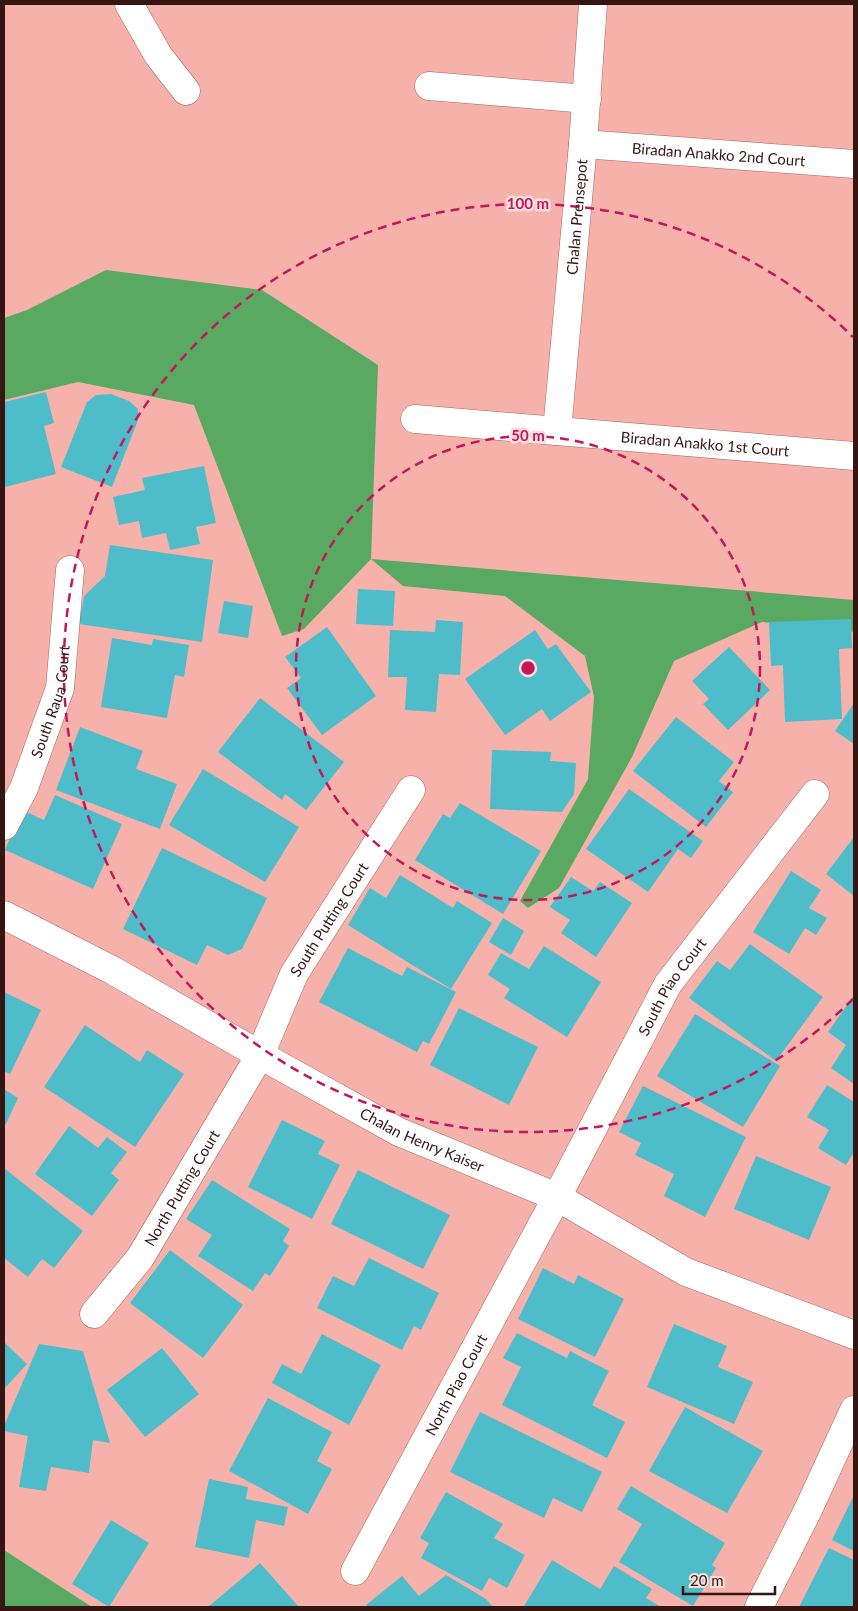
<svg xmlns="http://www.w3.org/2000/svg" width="858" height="1611" viewBox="0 0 858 1611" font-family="Lato,sans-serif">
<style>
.green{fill:#5aa963}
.building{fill:#4fbcca}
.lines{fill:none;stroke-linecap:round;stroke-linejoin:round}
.minor-casing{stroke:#ac6058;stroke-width:29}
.minor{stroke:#fff;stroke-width:28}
.ring{fill:none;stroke:#c2185b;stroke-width:2.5;stroke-dasharray:9 6}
.labels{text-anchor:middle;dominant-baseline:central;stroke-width:5;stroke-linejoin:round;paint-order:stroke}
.street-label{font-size:15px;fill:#351613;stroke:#fadfdc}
.centre{fill:#c2185b;stroke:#fadfdc;stroke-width:2.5}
.ring-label{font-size:15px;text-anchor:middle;font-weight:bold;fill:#c2185b;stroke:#fadfdc;stroke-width:5;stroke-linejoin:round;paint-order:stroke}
</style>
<rect width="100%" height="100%" fill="#f6b2aa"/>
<path class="green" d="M 106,270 L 262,290 L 378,365 L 371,559 L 854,600 L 854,632 L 762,622 L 674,661 L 632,757 L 559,888 L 528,908 L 520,901 L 588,779 L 594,697 L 585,656 L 505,596 L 403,586 L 371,559 L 304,629 L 282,636 L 194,405 L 78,382 L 4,400 L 4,318 L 27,310 Z
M 4,1550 L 92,1607 L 4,1607 Z"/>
<path class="building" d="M 46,392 L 54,423 L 44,426 L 56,474 L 5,487 L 4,481 L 4,402 Z
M 111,394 L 129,401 L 138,409 L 138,420 L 112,487 L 61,467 L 87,402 L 96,395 Z
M 204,466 L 216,523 L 196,527 L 200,544 L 170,550 L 166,533 L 142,538 L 139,521 L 119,525 L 113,497 L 145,490 L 142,478 Z
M 110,545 L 213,560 L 202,642 L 79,624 L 84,596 L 105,576 Z
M 358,589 L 395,591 L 393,626 L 356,624 Z
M 224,601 L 253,606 L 248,638 L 218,633 Z
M 851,619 L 852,648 L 839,649 L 842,719 L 785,722 L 783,665 L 771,666 L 769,622 Z
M 436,620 L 463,622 L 460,675 L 439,674 L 436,712 L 405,710 L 407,677 L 388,677 L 390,630 L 435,632 Z
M 327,627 L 376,696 L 322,735 L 287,688 L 301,678 L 285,657 Z
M 535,630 L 548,649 L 556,644 L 591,692 L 550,721 L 542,709 L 505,735 L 465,679 Z
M 112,638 L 152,645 L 153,639 L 189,645 L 184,677 L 175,675 L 167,718 L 101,707 Z
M 729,647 L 770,690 L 728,730 L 703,704 L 709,699 L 692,681 Z
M 260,698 L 344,762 L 306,810 L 285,794 L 282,800 L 218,752 Z
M 854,703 L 854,744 L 835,731 Z
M 676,717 L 734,762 L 719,781 L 733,792 L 706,827 L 633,771 Z
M 80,727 L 143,751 L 136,769 L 177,784 L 160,829 L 56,790 Z
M 492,750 L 551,752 L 550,761 L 576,763 L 574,794 L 562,812 L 490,809 Z
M 203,769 L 299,827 L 265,882 L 169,825 Z
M 629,789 L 703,841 L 691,858 L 678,849 L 648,892 L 586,849 Z
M 55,795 L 122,824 L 93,889 L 5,850 L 22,810 L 44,820 Z
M 460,803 L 541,851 L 503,914 L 415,860 L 443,814 L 450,818 Z
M 854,837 L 854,896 L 826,874 Z
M 162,848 L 267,898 L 242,949 L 228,955 L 207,945 L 197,965 L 123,929 Z
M 791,871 L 821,890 L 809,908 L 827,918 L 816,935 L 805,928 L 789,954 L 753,932 Z
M 400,875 L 453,908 L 457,901 L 492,923 L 451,989 L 348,925 L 370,888 L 386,898 Z
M 571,877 L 593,891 L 600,882 L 632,903 L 596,957 L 561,933 L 570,920 L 550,907 Z
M 503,918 L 524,931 L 511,955 L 489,942 Z
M 750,944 L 823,997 L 776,1061 L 689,998 L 717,961 L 730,970 Z
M 544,946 L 601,982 L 567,1037 L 504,998 L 510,989 L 488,975 L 501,953 L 529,969 Z
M 348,948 L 402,976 L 407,967 L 456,992 L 429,1044 L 423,1041 L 417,1052 L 319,1002 Z
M 4,992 L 41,1010 L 10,1074 L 4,1071 Z
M 854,995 L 854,1084 L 831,1068 L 846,1045 L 828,1032 Z
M 459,1008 L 538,1047 L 509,1105 L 430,1065 Z
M 695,1014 L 780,1066 L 743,1127 L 657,1076 Z
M 85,1025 L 140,1062 L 147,1050 L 184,1074 L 135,1147 L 44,1087 Z
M 827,1085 L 854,1102 L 854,1152 L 846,1165 L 818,1148 L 829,1130 L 807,1117 Z
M 643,1086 L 746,1137 L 705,1217 L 664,1196 L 674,1174 L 635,1155 L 641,1143 L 619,1132 Z
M 4,1089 L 18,1098 L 4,1128 Z
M 282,1120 L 325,1141 L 318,1154 L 340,1165 L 312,1219 L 248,1187 Z
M 69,1126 L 98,1148 L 107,1137 L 127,1152 L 111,1173 L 119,1180 L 92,1216 L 35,1174 Z
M 756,1156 L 831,1187 L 809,1240 L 734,1209 Z
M 4,1168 L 83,1231 L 54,1268 L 42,1259 L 28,1277 L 4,1258 Z
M 358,1170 L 450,1215 L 423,1269 L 331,1224 Z
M 212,1180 L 290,1229 L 283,1241 L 289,1246 L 270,1276 L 265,1273 L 253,1291 L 198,1256 L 212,1235 L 186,1219 Z
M 170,1250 L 243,1305 L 203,1358 L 130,1303 Z
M 369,1258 L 439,1293 L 421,1330 L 414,1326 L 402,1350 L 317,1308 L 333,1276 L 354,1286 Z
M 543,1268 L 574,1284 L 578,1275 L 624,1299 L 595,1357 L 518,1319 Z
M 674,1324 L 727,1346 L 718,1367 L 753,1382 L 734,1424 L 647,1387 Z
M 517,1333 L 567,1358 L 570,1351 L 609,1371 L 592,1405 L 625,1422 L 607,1458 L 502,1405 L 521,1367 L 503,1358 Z
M 322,1334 L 381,1365 L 349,1425 L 272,1383 L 282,1364 L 301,1374 Z
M 4,1342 L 27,1364 L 4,1389 Z
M 39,1344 L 83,1351 L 110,1443 L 93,1440 L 89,1473 L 51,1467 L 46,1491 L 19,1487 L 28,1436 L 4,1431 L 4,1426 Z
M 162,1348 L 199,1394 L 145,1437 L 107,1390 Z
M 268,1398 L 332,1432 L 317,1461 L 332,1469 L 308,1514 L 229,1471 Z
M 685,1407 L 763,1451 L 727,1513 L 649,1471 Z
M 480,1412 L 602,1472 L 582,1512 L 553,1498 L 544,1518 L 450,1472 Z
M 209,1479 L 248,1487 L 246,1499 L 288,1507 L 284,1526 L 256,1520 L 249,1558 L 195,1547 Z
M 631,1486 L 725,1543 L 712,1565 L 716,1568 L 693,1606 L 619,1562 L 642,1524 L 617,1509 Z
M 446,1492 L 503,1524 L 494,1538 L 525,1555 L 507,1588 L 489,1578 L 482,1591 L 421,1558 L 429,1543 L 420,1538 Z
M 854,1495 L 854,1551 L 832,1540 Z
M 111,1520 L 149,1543 L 109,1607 L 72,1584 Z
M 829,1548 L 854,1560 L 854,1607 L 799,1607 Z
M 552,1560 L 600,1589 L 614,1566 L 652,1589 L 646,1598 L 661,1607 L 526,1607 L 524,1606 Z
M 260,1563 L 299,1607 L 208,1607 Z
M 446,1575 L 486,1599 L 493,1607 L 368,1607 L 366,1605 L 402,1576 L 419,1596 Z"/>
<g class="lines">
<g class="minor-casing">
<g id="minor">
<path d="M 129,4 L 158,55 L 186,91"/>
<path d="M 429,86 L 587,99"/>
<path id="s1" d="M 583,144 L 854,164"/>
<path id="s2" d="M 415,419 L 854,456"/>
<path id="s3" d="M 557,431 L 583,144 L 593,4"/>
<path id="s4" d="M 4,826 L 24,788 L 60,688 L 70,570"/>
<path id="s5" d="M 4,915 L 112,970 L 260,1055 L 399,1132 L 557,1197 L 686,1272 L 854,1335"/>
<path id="s6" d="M 94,1314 L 140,1258 L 260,1055 L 294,974 L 411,790"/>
<path id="s7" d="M 355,1571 L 557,1197 L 668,984 L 815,794"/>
<path d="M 759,1607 L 808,1510 L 854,1410"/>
</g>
</g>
<use href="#minor" class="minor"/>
</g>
<g class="ring">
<circle cx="528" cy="668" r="232"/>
<path d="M853 999A464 464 0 1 1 853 337"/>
</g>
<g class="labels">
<g class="street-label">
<text stroke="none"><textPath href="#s1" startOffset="136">Biradan Anakko 2nd Court</textPath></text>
<text stroke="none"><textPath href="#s3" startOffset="215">Chalan Prensepot</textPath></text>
<text stroke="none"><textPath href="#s2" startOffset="291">Biradan Anakko 1st Court</textPath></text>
<text stroke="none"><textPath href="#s4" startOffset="134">South Raua Court</textPath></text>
<text stroke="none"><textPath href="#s6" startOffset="461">South Putting Court</textPath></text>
<text stroke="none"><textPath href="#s7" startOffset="665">South Piao Court</textPath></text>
<text stroke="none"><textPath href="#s5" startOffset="475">Chalan Henry Kaiser</textPath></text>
<text stroke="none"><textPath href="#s6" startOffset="154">North Putting Court</textPath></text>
<text stroke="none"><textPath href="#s7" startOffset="212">North Piao Court</textPath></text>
</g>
</g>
<circle cx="528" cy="668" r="8" class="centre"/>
<g class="ring-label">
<text x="528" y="209">100 m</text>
<text x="528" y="441">50 m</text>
</g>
<rect width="858" height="1611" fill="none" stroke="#351613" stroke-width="10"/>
<path d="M683 1586v8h92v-8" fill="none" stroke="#351613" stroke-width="2.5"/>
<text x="690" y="1586" font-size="15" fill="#351613" stroke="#fadfdc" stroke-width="4" paint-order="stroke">20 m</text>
</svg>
